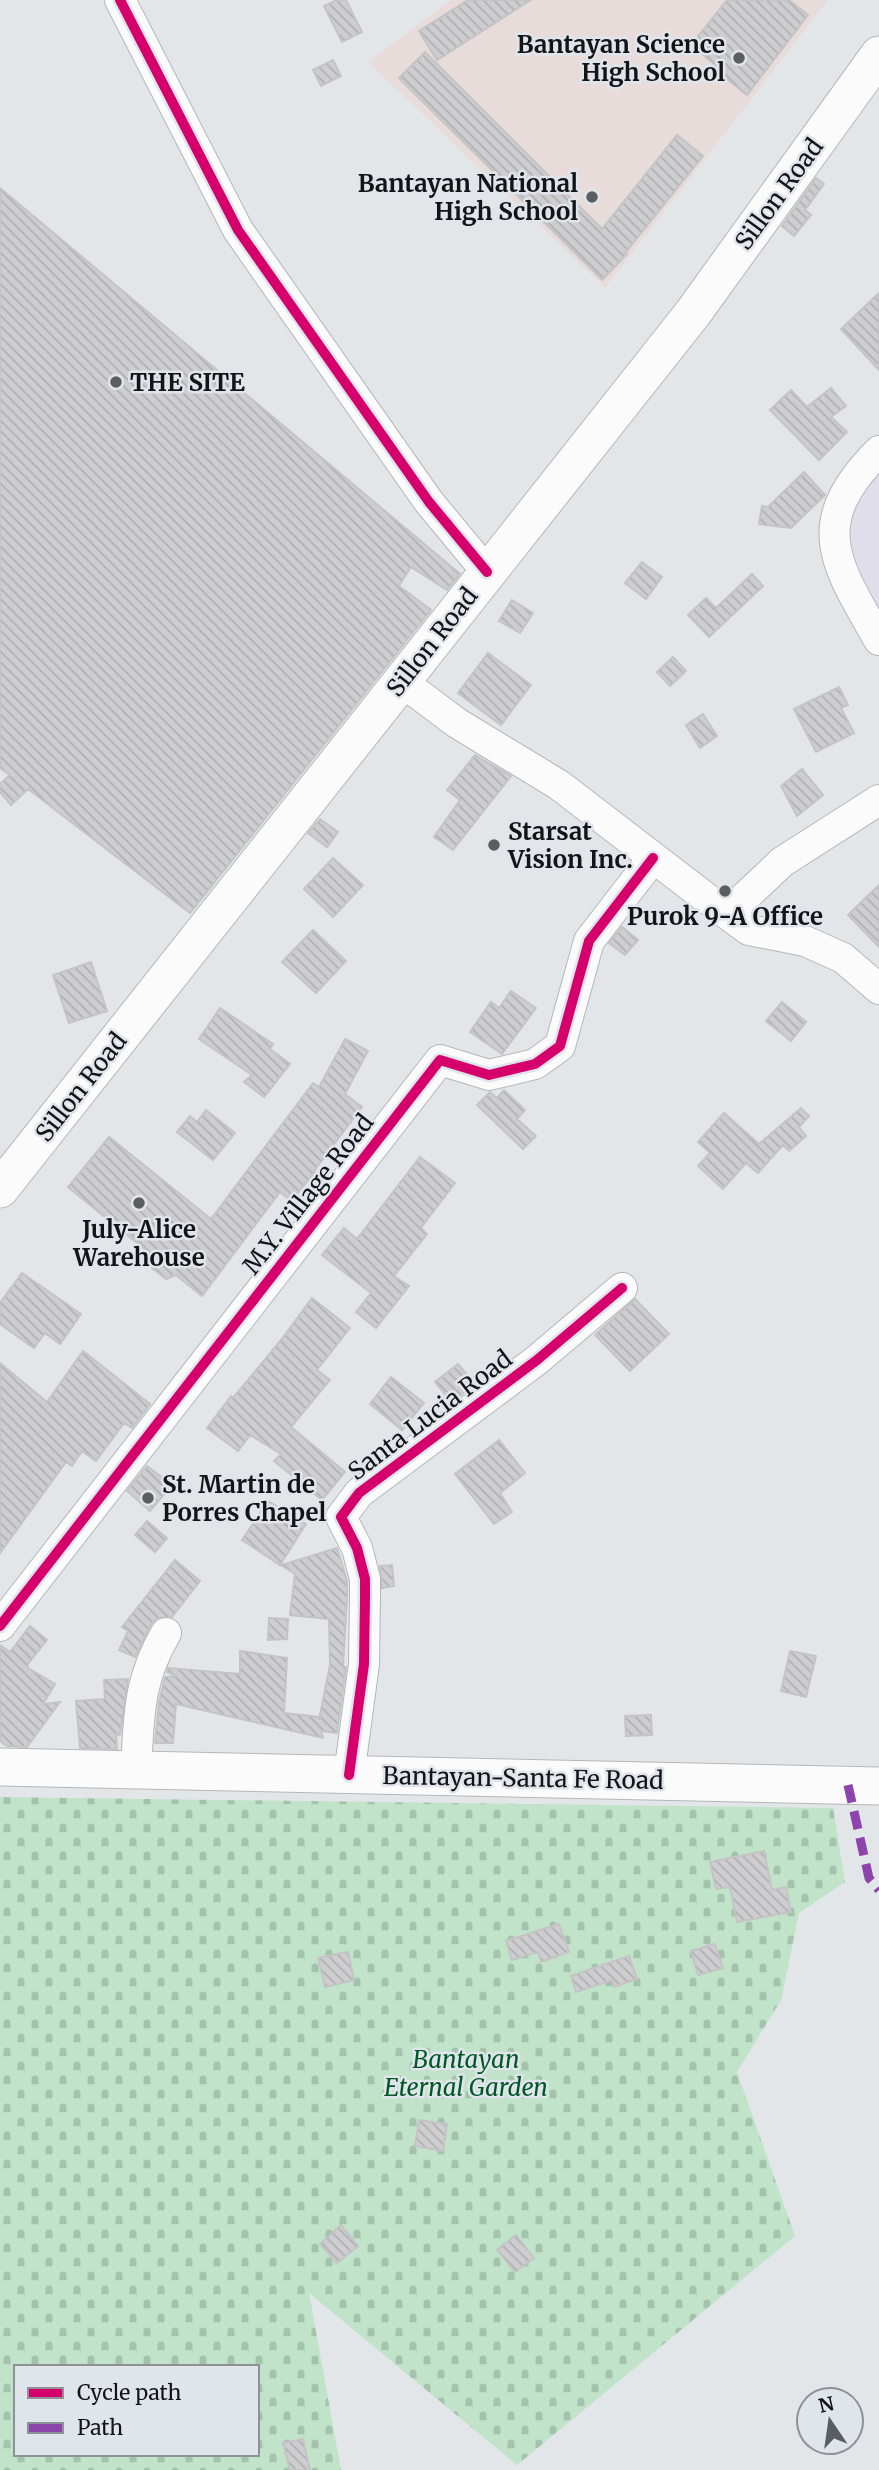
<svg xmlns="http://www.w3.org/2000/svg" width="879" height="2470" viewBox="0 0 879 2470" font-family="Merriweather,serif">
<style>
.education{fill:#e8dcda}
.medical{fill:#e0deeb}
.cemetery{fill:url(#cemetery-stones);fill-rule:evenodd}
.building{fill:url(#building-back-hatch);stroke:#c4c4c6;stroke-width:2}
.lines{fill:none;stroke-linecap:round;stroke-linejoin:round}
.minor-casing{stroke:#b4b7b9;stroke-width:32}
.major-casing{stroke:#b4b7b9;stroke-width:39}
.minor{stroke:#fbfbfc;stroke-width:30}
.major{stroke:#fbfbfc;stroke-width:37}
.quiet{stroke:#8e44ad;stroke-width:9;stroke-dasharray:18 9;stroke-linecap:butt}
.cycleway-casing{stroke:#e0e5ec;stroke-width:15}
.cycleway{stroke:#d6006c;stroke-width:10}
.poi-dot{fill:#5b5e60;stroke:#e0e5ec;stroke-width:2.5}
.labels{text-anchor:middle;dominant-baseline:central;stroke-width:5;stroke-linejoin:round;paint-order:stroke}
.poi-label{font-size:24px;font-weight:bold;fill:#121416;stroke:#e0e5ec;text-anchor:start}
.street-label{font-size:24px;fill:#121416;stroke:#e0e5ec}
.park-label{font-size:24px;font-style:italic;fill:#005825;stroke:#e0e5ec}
</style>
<defs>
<pattern id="cemetery-stones" width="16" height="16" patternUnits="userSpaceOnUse" patternTransform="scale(1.75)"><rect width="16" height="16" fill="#c1e3ca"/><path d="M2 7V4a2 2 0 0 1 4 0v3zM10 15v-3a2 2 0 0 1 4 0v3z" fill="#a5c2ad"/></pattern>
<pattern id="building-back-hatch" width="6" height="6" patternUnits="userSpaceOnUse" patternTransform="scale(1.75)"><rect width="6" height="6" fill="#ceced0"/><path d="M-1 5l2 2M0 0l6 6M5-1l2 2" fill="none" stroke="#b0b0b2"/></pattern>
</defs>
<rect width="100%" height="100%" fill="#e3e6e9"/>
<path class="education" d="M 451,0 L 828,0 L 605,288 L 368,62 Z"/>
<path class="medical" d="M 879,471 L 879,610 L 860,576 L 852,547 L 849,526 L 852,508 L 863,488 Z"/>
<path class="cemetery" d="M 0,1797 L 833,1808 L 845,1882 L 799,1913 L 781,2000 L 737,2072 L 795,2236 L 517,2465 L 309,2293 L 341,2470 L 0,2470 ZM 16,2367 L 257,2367 L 257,2454 L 16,2454 Z"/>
<path class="building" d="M 337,0 L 346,0 L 362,32 L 342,42 L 324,6 Z
M 468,0 L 531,0 L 437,60 L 419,31 Z
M 727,0 L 789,0 L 808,15 L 747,95 L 717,71 L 719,68 L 691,45 Z
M 425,52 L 602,229 L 677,135 L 703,156 L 625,253 L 627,254 L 602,280 L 399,78 Z
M 333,60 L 341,76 L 321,86 L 313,70 Z
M 816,178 L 824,184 L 805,210 L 811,215 L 794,236 L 782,226 Z
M 0,188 L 460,574 L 447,590 L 411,567 L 399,586 L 431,610 L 190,913 L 28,789 L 11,805 L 0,792 L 0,784 L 10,775 L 0,768 Z
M 879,293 L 879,370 L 841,329 Z
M 831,388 L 846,406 L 831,417 L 847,432 L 819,460 L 770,410 L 791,390 L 807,407 Z
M 804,472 L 825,495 L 791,528 L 759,524 L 762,506 L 768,507 Z
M 642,562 L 662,577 L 646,599 L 625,583 Z
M 752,574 L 763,586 L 709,637 L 688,615 L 706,598 L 716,608 Z
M 512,600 L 533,613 L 520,633 L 499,621 Z
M 488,653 L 531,685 L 501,725 L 458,693 Z
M 673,657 L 686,671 L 670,686 L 657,672 Z
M 839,687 L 848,705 L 841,708 L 854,733 L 816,752 L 794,709 Z
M 703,714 L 717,736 L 700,748 L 686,725 Z
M 475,755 L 511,776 L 453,850 L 434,837 L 460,800 L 447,790 Z
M 802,769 L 823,795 L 797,816 L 781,786 Z
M 320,819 L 338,832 L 327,847 L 308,833 Z
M 333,858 L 363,885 L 333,917 L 304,889 Z
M 879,885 L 879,947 L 848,915 Z
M 622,927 L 638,940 L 625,955 L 609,943 Z
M 313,930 L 346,961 L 316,993 L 282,962 Z
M 91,962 L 107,1011 L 69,1023 L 53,975 Z
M 511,991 L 536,1008 L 502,1054 L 470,1032 L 491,1002 L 499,1008 Z
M 782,1002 L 806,1022 L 791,1041 L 766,1021 Z
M 220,1008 L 273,1044 L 270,1049 L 290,1064 L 264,1097 L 244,1082 L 252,1075 L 199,1039 Z
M 345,1039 L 368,1051 L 345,1094 L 362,1107 L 314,1171 L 315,1172 L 291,1201 L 280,1192 L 202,1296 L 176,1275 L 166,1279 L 147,1264 L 158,1260 L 68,1187 L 109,1137 L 211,1219 L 313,1083 L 319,1087 Z
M 504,1090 L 525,1110 L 517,1119 L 536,1136 L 523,1149 L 477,1105 L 490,1092 L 497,1098 Z
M 801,1108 L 809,1116 L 799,1127 L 806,1136 L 789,1151 L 783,1145 L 758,1173 L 746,1163 L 723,1189 L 698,1166 L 710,1153 L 698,1142 L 724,1113 L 759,1144 Z
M 206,1110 L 235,1133 L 213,1160 L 177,1132 L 190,1116 L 197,1122 Z
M 420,1157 L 455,1183 L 421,1228 L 427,1234 L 394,1276 L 409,1286 L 376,1328 L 356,1312 L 371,1293 L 322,1255 L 344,1228 L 357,1239 Z
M 22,1273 L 81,1314 L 60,1344 L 45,1333 L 34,1348 L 0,1324 L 0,1303 Z
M 312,1298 L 350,1328 L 317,1370 L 330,1380 L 291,1427 L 345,1472 L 322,1500 L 274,1461 L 281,1454 L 250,1435 L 238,1451 L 207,1428 L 231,1396 L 233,1398 L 281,1340 Z
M 635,1299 L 669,1334 L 630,1371 L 595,1335 Z
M 83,1351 L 150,1404 L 132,1428 L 124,1423 L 96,1461 L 82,1451 L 72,1466 L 66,1462 L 0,1553 L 0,1363 L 47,1402 Z
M 458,1364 L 475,1384 L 451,1402 L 435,1382 Z
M 391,1377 L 424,1403 L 402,1430 L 370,1404 Z
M 499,1440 L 525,1473 L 500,1493 L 512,1512 L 494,1524 L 455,1474 Z
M 147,1466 L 172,1485 L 150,1511 L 127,1491 Z
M 268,1501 L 306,1524 L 280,1565 L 242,1540 Z
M 147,1521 L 167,1538 L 155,1552 L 135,1535 Z
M 337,1548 L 347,1581 L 347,1597 L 343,1667 L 346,1667 L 337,1733 L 321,1731 L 323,1738 L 176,1704 L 173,1743 L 155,1743 L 159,1702 L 165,1677 L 177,1676 L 167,1672 L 168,1668 L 240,1674 L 240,1651 L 287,1658 L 284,1713 L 319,1717 L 319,1720 L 330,1665 L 329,1619 L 290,1615 L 295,1574 L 281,1565 Z
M 175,1560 L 200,1581 L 172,1617 L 157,1618 L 151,1624 L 135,1657 L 119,1650 L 128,1631 L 122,1627 Z
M 392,1565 L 394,1586 L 382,1588 L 380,1566 Z
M 269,1618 L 288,1619 L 287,1639 L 268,1640 Z
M 30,1626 L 47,1640 L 28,1664 L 28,1668 L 55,1684 L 43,1704 L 60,1702 L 27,1747 L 7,1746 L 0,1741 L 0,1645 L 10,1652 Z
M 790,1651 L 816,1656 L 806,1697 L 781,1691 Z
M 128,1679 L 120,1735 L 116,1734 L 117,1749 L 80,1748 L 76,1701 L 105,1699 L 104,1680 Z
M 651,1715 L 652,1735 L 626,1736 L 625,1716 Z
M 764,1851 L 772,1890 L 786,1887 L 791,1912 L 737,1922 L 730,1887 L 716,1889 L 710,1862 Z
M 559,1924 L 569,1952 L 541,1962 L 538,1952 L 512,1960 L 506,1941 Z
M 715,1944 L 723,1968 L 698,1975 L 691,1951 Z
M 348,1952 L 354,1980 L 325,1987 L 318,1958 Z
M 629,1956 L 637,1979 L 614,1987 L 612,1980 L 576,1992 L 571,1976 Z
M 419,2120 L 447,2124 L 443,2151 L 415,2146 Z
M 341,2225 L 358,2246 L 337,2263 L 320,2244 Z
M 516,2235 L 534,2258 L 515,2272 L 497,2250 Z
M 303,2439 L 310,2470 L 290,2470 L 283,2443 Z"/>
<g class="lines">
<g class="minor-casing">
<path id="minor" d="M 120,0 L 238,230 L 429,502 L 487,572
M 879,451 C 806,524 835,563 879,640
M 401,681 L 457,723 L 559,785 L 727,914 L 782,862 L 879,800
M 727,914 L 749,930 L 805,941 L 843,958 L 879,989
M 0,1626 L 440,1060 L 489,1075 L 535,1064 L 560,1046 L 589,941 L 653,858
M 136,1770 C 139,1716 138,1681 166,1633
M 349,1775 L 364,1664 L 365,1597 L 365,1579 L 357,1548 L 341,1517 L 359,1493 L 537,1360 L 622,1288"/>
</g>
<g class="major-casing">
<path id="major" d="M 0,1189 L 693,313 L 879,55
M 0,1767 L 879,1786"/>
</g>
<use href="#minor" class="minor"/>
<use href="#major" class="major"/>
<path class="quiet" d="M 848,1785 L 869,1878 L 879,1890"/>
<g class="cycleway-casing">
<path id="cycleway" d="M 120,0 L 238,230 L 429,502 L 487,572
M 0,1626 L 440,1060 L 489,1075 L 535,1064 L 560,1046 L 589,941 L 653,858
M 349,1775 L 364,1664 L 365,1597 L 365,1579 L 357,1548 L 341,1517 L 359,1493 L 537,1360 L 622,1288"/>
</g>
<use href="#cycleway" class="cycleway"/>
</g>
<g class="poi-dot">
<circle cx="739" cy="58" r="7"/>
<circle cx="592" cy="197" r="7"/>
<circle cx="116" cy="382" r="7"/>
<circle cx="494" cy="845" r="7"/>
<circle cx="725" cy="891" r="7"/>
<circle cx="139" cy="1203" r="7"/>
<circle cx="148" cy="1498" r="7"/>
</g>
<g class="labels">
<g class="poi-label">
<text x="725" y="44" text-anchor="end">Bantayan Science<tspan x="725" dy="28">High School</tspan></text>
<text x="578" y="183" text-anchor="end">Bantayan National<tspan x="578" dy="28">High School</tspan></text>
<text x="130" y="382">THE SITE</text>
<text x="508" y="831">Starsat<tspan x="508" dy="28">Vision Inc.</tspan></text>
<text x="725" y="916" text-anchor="middle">Purok 9-A Office</text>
<text x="139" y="1229" text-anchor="middle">July-Alice<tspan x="139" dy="28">Warehouse</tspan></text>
<text x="162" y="1484">St. Martin de<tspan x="162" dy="28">Porres Chapel</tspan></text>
</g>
<g class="street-label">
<text transform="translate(779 194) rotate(-54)">Sillon Road</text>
<text transform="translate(432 642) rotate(-52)">Sillon Road</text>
<text transform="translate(81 1087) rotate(-52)">Sillon Road</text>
<text transform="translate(308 1194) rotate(-52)">M.Y. Village Road</text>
<text transform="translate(430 1415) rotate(-37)">Santa Lucia Road</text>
<text transform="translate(523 1778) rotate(1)">Bantayan-Santa Fe Road</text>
</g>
<g class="park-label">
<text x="466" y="2059">Bantayan<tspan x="466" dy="28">Eternal Garden</tspan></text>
</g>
</g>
<rect x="14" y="2365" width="245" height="91" fill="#e0e5ec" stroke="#8e9196" stroke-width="2"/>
<rect x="28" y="2388" width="35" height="10" fill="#d6006c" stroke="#8e9196" stroke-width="2"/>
<text x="77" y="2400" font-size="21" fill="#121416">Cycle path</text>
<rect x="28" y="2423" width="35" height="10" fill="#8e44ad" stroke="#8e9196" stroke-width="2"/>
<text x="77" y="2435" font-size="21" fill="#121416">Path</text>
<g transform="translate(830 2421) rotate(347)"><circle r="33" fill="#e0e5ec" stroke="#8e9196" stroke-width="2"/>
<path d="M0-5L12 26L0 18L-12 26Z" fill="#5b5e60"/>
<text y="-10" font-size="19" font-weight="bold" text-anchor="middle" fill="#121416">N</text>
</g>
</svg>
